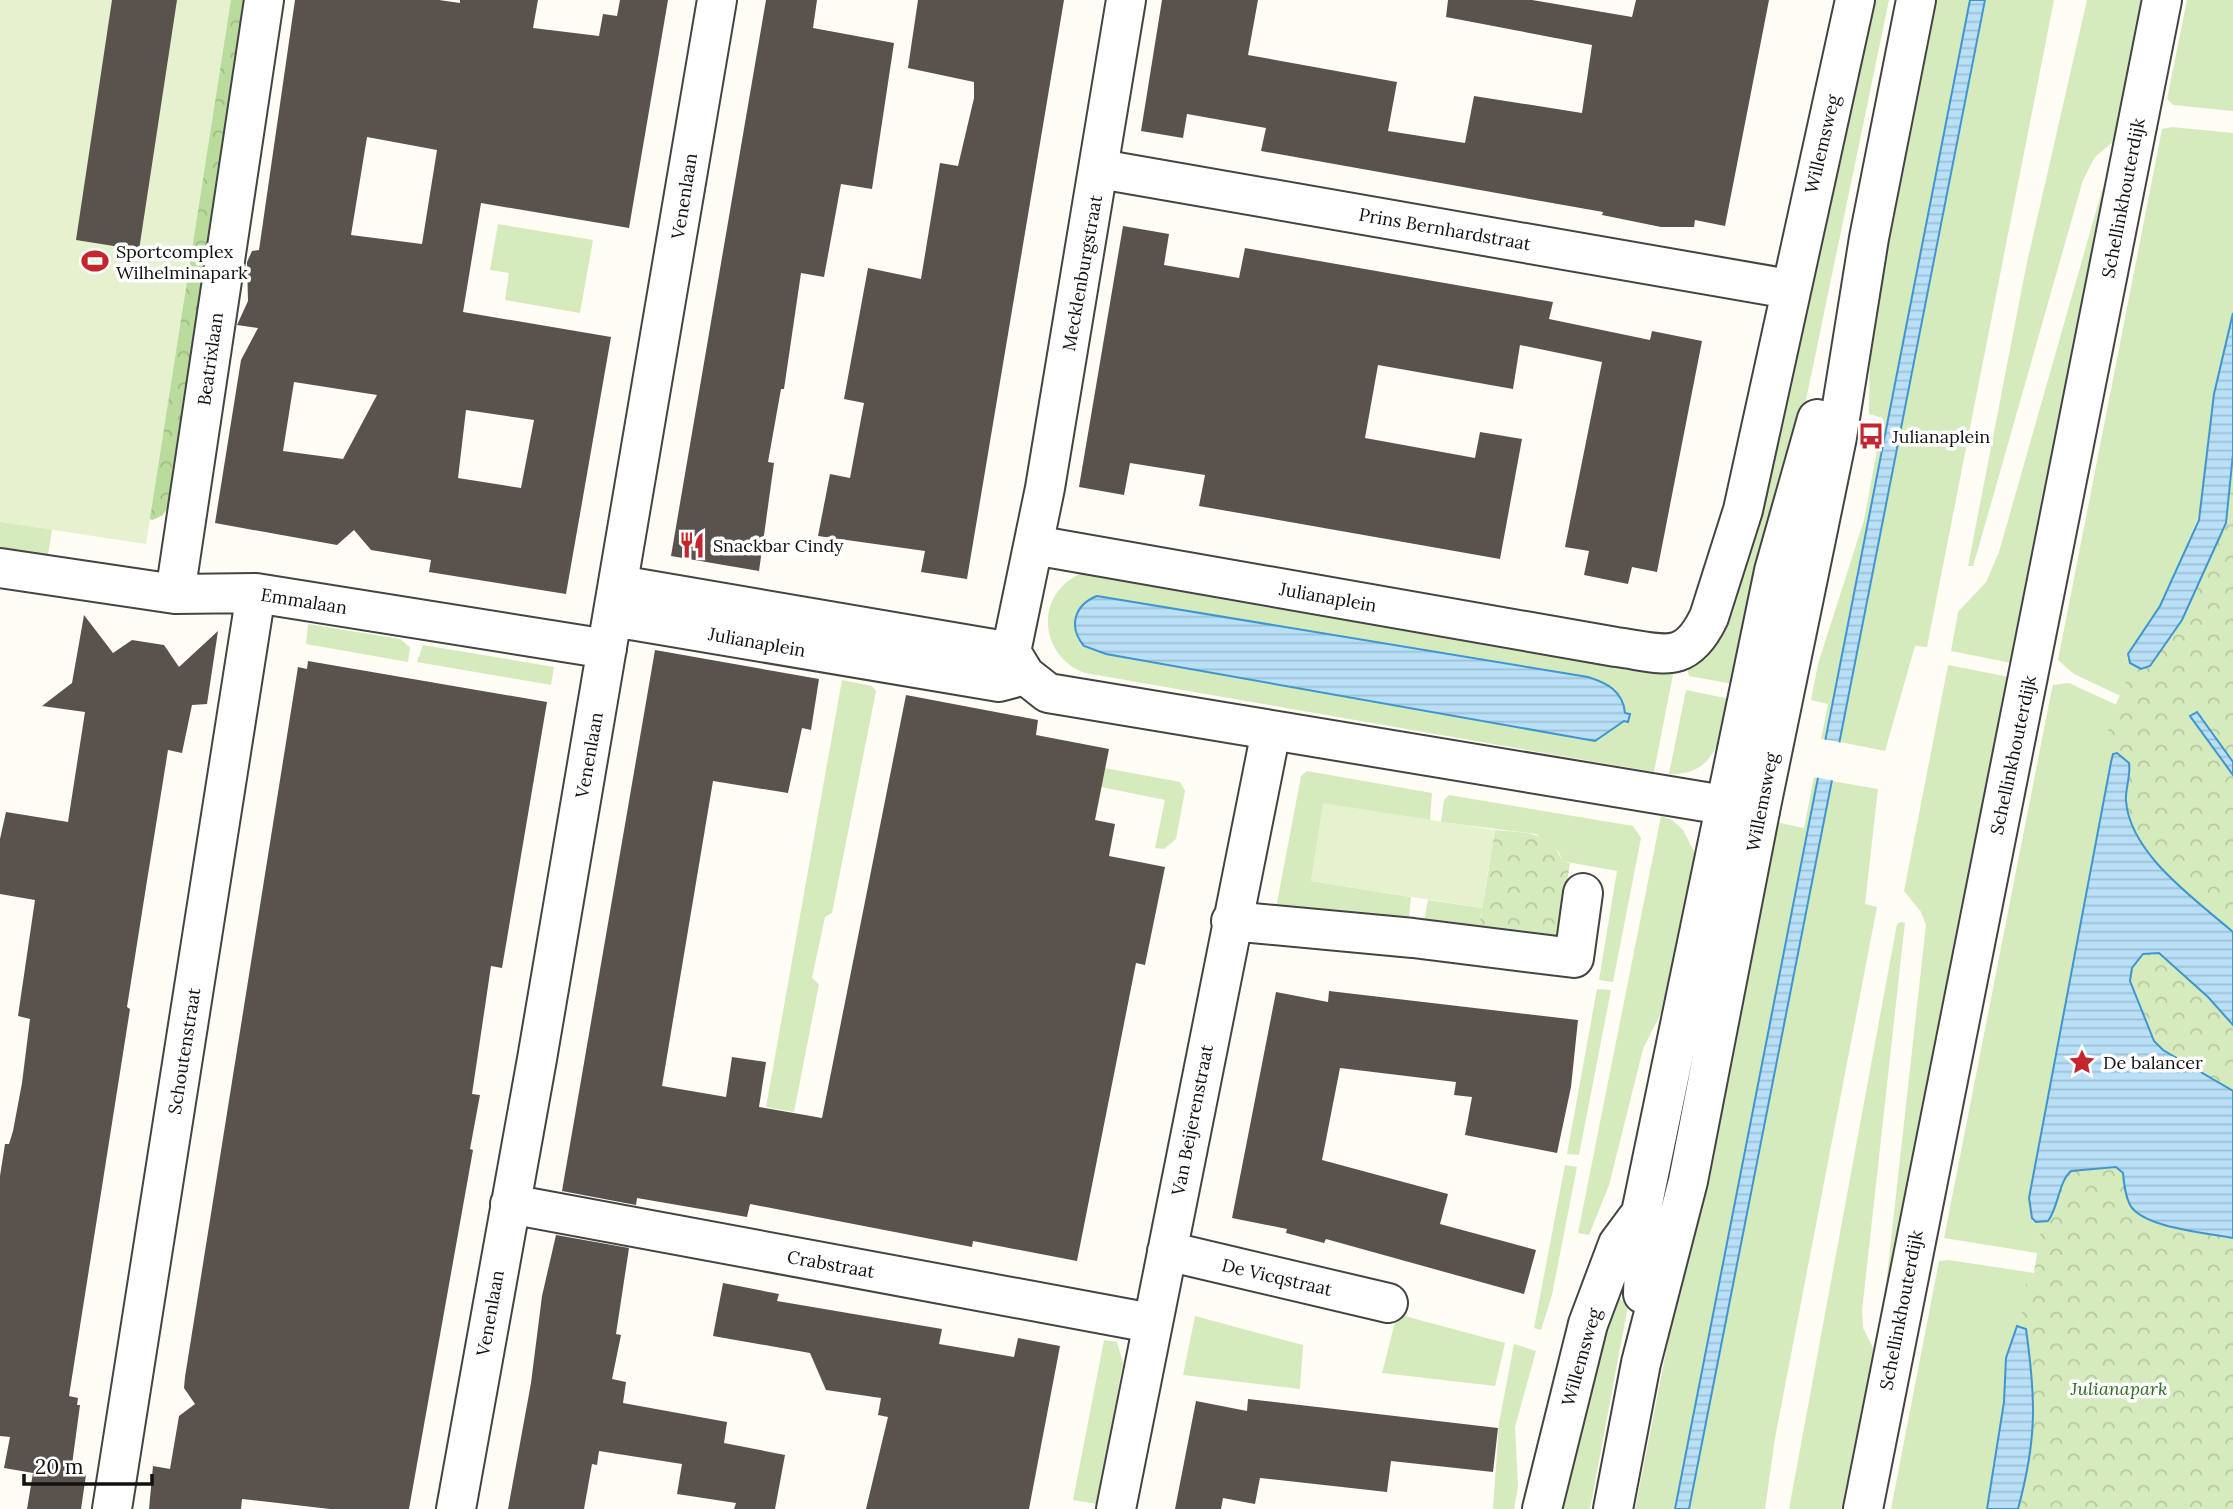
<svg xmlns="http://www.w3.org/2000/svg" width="2233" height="1509" viewBox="0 0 2233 1509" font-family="Lora,serif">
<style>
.grass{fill:#d5ebbd;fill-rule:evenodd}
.forest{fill:url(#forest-crowns)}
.park{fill:url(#park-crowns)}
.pitch{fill:#e6f2cf}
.water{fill:url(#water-rules);stroke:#3f96cf;stroke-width:2}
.pier{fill:#fffdf5}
.building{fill:#5a524d;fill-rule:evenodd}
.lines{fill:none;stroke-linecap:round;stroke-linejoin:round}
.minor-casing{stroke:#444;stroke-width:42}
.tertiary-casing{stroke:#444;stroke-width:42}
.minor{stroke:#fff;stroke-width:38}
.tertiary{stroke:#fff;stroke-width:38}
.labels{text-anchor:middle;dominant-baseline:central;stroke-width:7;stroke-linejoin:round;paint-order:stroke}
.street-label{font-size:18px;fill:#111;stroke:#fff}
.poi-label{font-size:18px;fill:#111;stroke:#fff;text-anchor:start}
.park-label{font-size:18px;font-style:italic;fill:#2f6b1f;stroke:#fff}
</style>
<defs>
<pattern id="forest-crowns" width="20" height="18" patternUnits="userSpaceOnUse" patternTransform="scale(1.75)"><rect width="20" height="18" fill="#b9dc9c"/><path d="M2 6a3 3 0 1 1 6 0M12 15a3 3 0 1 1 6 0" fill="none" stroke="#9ebc85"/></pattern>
<pattern id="park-crowns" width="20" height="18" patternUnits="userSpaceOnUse" patternTransform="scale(1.75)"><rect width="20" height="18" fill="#d5ebbd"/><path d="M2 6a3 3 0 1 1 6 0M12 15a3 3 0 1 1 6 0" fill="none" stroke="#b6c8a1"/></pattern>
<pattern id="water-rules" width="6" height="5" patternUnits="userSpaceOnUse" patternTransform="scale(1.75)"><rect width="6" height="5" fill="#b9e0f7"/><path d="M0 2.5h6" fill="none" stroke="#9ebfd3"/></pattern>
</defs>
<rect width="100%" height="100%" fill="#fffdf5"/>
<path class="grass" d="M 1860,0 L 1889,0 L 1801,424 L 1733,684 L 1689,676 L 1687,668 L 1707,658 L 1720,634 Z
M 1932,0 L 1970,0 L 1825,740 L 1821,739 L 1828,704 L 1811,700 L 1818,664 L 1864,520 L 1883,418 L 1869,414 L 1870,310 Z
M 1986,0 L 2054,0 L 1927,647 L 1915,646 L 1885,751 L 1840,742 Z
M 2087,0 L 2146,0 L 2119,137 L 2095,157 L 2083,180 L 1981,539 L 1973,566 L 1968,566 L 2026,267 Z
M 2187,0 L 2233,0 L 2233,111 L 2173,105 L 2167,99 Z
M 2172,127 L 2233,133 L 2233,313 L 2216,382 L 2202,509 L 2160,606 L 2127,658 L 2141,669 L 2140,705 L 2074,674 L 2058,660 L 2162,129 Z
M 2108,181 L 2017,664 L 1951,651 L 1958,612 L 1986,582 L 1999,552 L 2102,190 Z
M 498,224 L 593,240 L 580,313 L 505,300 L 509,273 L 490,270 Z
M 0,515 L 53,523 L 48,555 L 0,548 Z
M 1089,571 L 1674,669 L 1654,772 L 1085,673 C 1034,654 1036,585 1089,571 ZM 1097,596 L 1597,680 C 1613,687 1624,694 1625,713 L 1630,714 L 1628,722 L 1624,721 L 1594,741 L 1106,654 C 1073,646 1061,610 1097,596 Z
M 308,624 L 400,639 L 410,647 L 408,662 L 306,644 Z
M 423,645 L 554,667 L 551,685 L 417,662 Z
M 1948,665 L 2014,678 L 1883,1312 L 1926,925 L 1921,912 L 1904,891 Z
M 842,680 L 872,686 L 876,691 L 832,913 L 825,917 L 812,978 L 819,984 L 794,1112 L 766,1107 Z
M 2069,683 L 2134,713 L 2111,762 L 2029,1198 L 2031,1212 L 2042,1223 L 2038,1252 L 2099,1263 L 1944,1238 L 2051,693 L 2053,685 Z
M 1686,690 L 1730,699 C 1721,735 1717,776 1669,774 Z
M 1105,768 L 1180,782 L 1185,791 L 1176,839 L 1164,849 L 1155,848 L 1165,800 L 1101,787 Z
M 1307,771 L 1432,793 L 1430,820 L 1324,804 L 1311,881 L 1411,897 L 1409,916 L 1404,923 L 1276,908 L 1301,776 Z
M 1814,777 L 1818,778 L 1675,1509 L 1635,1509 L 1771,821 L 1804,828 Z
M 1832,781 L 1878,789 L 1865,904 L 1877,907 L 1775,1438 L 1765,1509 L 1689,1509 Z
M 1449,795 L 1633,826 L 1641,838 L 1613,982 L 1599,980 L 1617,871 L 1562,861 L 1559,852 L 1536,834 L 1441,822 L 1444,800 Z
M 1661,816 L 1672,820 L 1683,830 L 1696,855 L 1671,993 L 1643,1049 L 1609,1185 L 1589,1235 L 1578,1233 Z
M 1428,900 L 1482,908 L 1479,929 L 1424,922 Z
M 1901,922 L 1905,923 L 1902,949 L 1862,1311 L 1863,1328 L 1880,1361 L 1851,1509 L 1789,1509 L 1897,924 Z
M 1597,989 L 1611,990 L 1579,1155 L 1567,1154 Z
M 1565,1165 L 1577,1167 L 1552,1295 L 1541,1330 L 1534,1328 Z
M 1949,1260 L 2034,1273 L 2033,1280 L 2027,1280 L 2024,1326 L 2017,1326 L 2006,1358 L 2004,1402 L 1987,1509 L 1891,1509 L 1939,1261 Z
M 1619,1298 L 1628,1306 L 1590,1509 L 1559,1509 L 1566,1472 L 1615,1299 Z
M 1401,1315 L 1505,1343 L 1495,1386 L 1382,1373 L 1396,1318 Z
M 1195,1316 L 1303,1345 L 1300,1389 L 1183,1375 Z
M 1104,1340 L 1117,1342 L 1123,1363 L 1097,1504 L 1073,1500 Z
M 1514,1344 L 1536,1351 L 1515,1427 L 1518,1486 L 1514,1509 L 1493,1509 L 1499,1423 Z"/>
<path class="forest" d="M 219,0 L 249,0 L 172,501 L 163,515 L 153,520 L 141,517 Z"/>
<path class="park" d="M 2233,313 L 2233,1509 L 1987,1509 L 2004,1402 L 2006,1358 L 2020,1325 L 2027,1279 L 2033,1279 L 2042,1223 L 2032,1218 L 2029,1198 L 2111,762 L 2101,754 L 2116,704 L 2133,666 L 2128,661 L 2128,654 L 2160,606 L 2199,520 L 2214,394 Z
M 1495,830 C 1523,833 1551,830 1562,861 L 1570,863 L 1559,932 L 1553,939 L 1478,933 Z"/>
<path class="pitch" d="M 0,0 L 231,0 L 146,544 L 0,522 Z
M 1323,803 L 1495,830 L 1482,908 L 1311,881 Z"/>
<path class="water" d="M 1970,0 L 1985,0 L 1689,1509 L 1675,1509 Z
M 2233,313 L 2233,454 L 2226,523 L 2182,620 L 2150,666 L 2141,669 L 2130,663 L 2128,654 L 2160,606 L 2199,520 L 2214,394 Z
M 1097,596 L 1588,677 C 1607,683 1623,691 1625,713 L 1630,714 L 1628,722 L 1624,721 L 1595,741 L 1106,654 L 1084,646 C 1068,627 1074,605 1097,596 Z
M 2197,712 L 2233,762 L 2233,775 L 2190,716 Z
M 2117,753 L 2129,763 C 2131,776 2125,789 2126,801 C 2130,854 2196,900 2233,932 L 2233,1025 L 2208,997 L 2159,953 L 2143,954 L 2132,968 L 2130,981 L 2154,1041 L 2163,1050 L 2233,1091 L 2233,1238 C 2208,1233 2143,1228 2130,1205 C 2125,1195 2124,1184 2123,1173 L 2116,1167 L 2071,1171 C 2058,1183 2059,1206 2048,1221 L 2036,1222 L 2032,1218 L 2029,1198 L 2111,762 L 2113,754 Z
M 2017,1326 L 2026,1329 C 2036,1400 2037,1439 2018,1509 L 1987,1509 L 2004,1402 L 2006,1358 Z"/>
<path class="pier" d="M 1822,739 L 1843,743 L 1836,781 L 1814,777 Z"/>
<path class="building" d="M 112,0 L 177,0 L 139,250 L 76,240 Z
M 295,0 L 439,0 L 460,3 L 460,0 L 538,0 L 533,28 L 599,36 L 603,14 L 617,16 L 620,0 L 668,0 L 629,228 L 481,203 L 463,312 L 611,337 L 566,594 L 429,572 L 431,560 L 371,550 L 354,530 L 337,545 L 215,523 L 241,360 L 258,328 L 237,325 L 248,301 L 247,262 L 252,251 L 259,250 ZM 367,137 L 437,150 L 422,244 L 351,235 ZM 294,382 L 377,395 L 343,459 L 283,451 ZM 466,410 L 534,420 L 521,488 L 458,478 Z
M 766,0 L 817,0 L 813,28 L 894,43 L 872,189 L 841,184 L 824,277 L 801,273 L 784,389 L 781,389 L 768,462 L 774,463 L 759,571 L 671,556 Z
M 918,0 L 1064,0 L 967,579 L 921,572 L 925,551 L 818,536 L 830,474 L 850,478 L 864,403 L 844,399 L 868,268 L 921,279 L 940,163 L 958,166 L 974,98 L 974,82 L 908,68 Z
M 1162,0 L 1258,0 L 1248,55 L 1397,82 L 1388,131 L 1465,143 L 1474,96 L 1582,113 L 1592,45 L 1446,17 L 1448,0 L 1532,0 L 1632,17 L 1636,0 L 1769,0 L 1725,226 L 1695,220 L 1694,227 L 1661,227 L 1602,215 L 1603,212 L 1261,151 L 1266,128 L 1187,114 L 1183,138 L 1141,131 Z
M 1123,226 L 1169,234 L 1164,265 L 1239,278 L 1245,248 L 1553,302 L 1549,319 L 1650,340 L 1652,331 L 1702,341 L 1657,572 L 1632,567 L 1628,584 L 1584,575 L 1589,551 L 1565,547 L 1602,362 L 1520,345 L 1513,389 L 1378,365 L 1365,438 L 1475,458 L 1480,432 L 1522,439 L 1500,559 L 1199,506 L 1205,475 L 1130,463 L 1124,495 L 1079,487 Z
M 84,615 L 113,653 L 132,640 L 164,645 L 179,667 L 218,631 L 207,704 L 192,705 L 182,753 L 168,750 L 146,887 L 127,1007 L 130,1009 L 69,1396 L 78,1398 L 77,1405 L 80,1405 L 71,1472 L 86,1475 L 81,1509 L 27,1509 L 33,1473 L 4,1468 L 10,1437 L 0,1436 L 0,1176 L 5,1144 L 9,1144 L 13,1131 L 22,1083 L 30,1019 L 18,1016 L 35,900 L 0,894 L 0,839 L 6,812 L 68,822 L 85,712 L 42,706 L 72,683 Z
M 655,650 L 819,679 L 811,730 L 802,728 L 788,793 L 713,781 L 662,1086 L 726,1097 L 732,1057 L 766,1062 L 759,1107 L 822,1118 L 906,695 L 1038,720 L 1036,735 L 1109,749 L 1095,820 L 1115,824 L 1109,856 L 1165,867 L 1145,965 L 1136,963 L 1077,1261 L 973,1241 L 972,1247 L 750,1204 L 747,1217 L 637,1198 L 636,1205 L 562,1191 Z
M 308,661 L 547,702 L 502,968 L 491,966 L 472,1094 L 480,1095 L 470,1149 L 473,1150 L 409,1509 L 330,1509 L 242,1499 L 241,1509 L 149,1509 L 153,1466 L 170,1469 L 179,1416 L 195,1404 L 184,1388 L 185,1377 L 298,667 L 307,669 Z
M 1329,991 L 1578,1020 L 1571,1087 L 1557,1153 L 1465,1135 L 1472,1097 L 1454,1095 L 1456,1082 L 1340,1068 L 1322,1160 L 1448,1194 L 1440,1224 L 1536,1250 L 1524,1294 L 1326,1239 L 1324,1243 L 1286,1233 L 1287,1229 L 1232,1218 L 1276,992 L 1328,1002 Z
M 556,1235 L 629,1248 L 616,1334 L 621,1335 L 612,1379 L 626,1382 L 623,1403 L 727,1422 L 724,1443 L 785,1455 L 775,1509 L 734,1509 L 736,1503 L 677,1494 L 682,1464 L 599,1451 L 597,1465 L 592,1464 L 584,1509 L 508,1509 L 531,1383 L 542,1296 Z
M 723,1283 L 779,1294 L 777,1301 L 942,1329 L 939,1344 L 1014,1357 L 1018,1338 L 1060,1346 L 1029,1509 L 866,1509 L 888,1417 L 878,1415 L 881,1398 L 826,1390 L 810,1353 L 713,1336 Z
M 1248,1399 L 1498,1428 L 1493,1472 L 1391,1461 L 1387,1492 L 1260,1478 L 1255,1504 L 1223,1498 L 1221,1509 L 1175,1509 L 1196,1401 L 1247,1411 Z"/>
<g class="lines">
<g class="minor-casing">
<path id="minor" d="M 1126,0 L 1045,488 L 1011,652 L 1025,675 L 1048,693 L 1760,811
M 1100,169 L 1789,289
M 1034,545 L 1616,647 C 1663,653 1685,667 1709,617 L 1743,510 L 1855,0
M 0,568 L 175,594 L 256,593 L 607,649
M 619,585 L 1011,652
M 175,594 L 264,0
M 613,617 L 999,682 L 1025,675
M 1231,921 L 1413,938 L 1574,958 L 1583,893
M 510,1204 L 1151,1323
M 1167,1251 L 1388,1303
M 112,1509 L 256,593
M 456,1509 L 537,1059 L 717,0
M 1116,1509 L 1271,731
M 1863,1509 C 1960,1006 2061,503 2162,0"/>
</g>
<g class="tertiary-casing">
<path id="tertiary" d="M 1643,1294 L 1645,1236 L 1641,1213 L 1774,571 L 1817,419
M 1542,1509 L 1588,1324 L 1618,1244 L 1641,1213
M 1613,1509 L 1641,1363 L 1688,1181 L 1760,811 L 1837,437 L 1869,238 L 1916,0"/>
</g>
<use href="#minor" class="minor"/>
<use href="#tertiary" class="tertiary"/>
</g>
<defs>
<g id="stadium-bare" transform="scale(2.1)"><path d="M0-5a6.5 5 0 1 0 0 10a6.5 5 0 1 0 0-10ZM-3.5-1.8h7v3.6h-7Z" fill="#c4262e" stroke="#fff" stroke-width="2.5" paint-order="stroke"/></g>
<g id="bus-bare" transform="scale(2.1)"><path d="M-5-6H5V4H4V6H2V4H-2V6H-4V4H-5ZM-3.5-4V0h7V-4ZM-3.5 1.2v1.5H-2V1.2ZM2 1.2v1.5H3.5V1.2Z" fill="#c4262e" stroke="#fff" stroke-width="2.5" paint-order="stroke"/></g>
<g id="restaurant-bare" transform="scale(2.1)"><path d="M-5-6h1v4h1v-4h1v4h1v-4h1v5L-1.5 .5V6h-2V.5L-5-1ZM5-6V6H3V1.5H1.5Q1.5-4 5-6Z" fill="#c4262e" stroke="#fff" stroke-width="2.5" paint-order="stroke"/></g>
<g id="sight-bare" transform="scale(2.1)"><path d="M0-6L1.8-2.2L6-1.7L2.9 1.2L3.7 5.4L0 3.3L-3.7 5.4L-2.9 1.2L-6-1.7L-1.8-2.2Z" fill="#c4262e" stroke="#fff" stroke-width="2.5" paint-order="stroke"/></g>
</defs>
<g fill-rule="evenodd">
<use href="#stadium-bare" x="95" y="261"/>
<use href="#bus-bare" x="1871" y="436"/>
<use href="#restaurant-bare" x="692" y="545"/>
<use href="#sight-bare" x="2082" y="1062"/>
</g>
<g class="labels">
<g class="street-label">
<text transform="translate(1822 144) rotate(-77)">Willemsweg</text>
<text transform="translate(684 196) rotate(-81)">Venenlaan</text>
<text transform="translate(2123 198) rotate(-79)">Schellinkhouterdijk</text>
<text transform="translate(1445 229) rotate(10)">Prins Bernhardstraat</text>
<text transform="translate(1082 273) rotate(-80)">Mecklenburgstraat</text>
<text transform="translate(210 359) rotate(-82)">Beatrixlaan</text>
<text transform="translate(1328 597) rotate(10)">Julianaplein</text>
<text transform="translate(304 601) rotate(9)">Emmalaan</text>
<text transform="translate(757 642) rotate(10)">Julianaplein</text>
<text transform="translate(589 755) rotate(-80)">Venenlaan</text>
<text transform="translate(2013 755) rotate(-78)">Schellinkhouterdijk</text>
<text transform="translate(1762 802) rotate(-79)">Willemsweg</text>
<text transform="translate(184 1051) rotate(-81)">Schoutenstraat</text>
<text transform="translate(1192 1120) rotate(-79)">Van Beijerenstraat</text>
<text transform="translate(831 1264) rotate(10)">Crabstraat</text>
<text transform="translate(1277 1277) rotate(13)">De Vicqstraat</text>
<text transform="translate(1901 1310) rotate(-79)">Schellinkhouterdijk</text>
<text transform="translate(490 1313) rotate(-80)">Venenlaan</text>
<text transform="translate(1581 1357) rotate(-74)">Willemsweg</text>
</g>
<g class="poi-label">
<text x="116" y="251">Sportcomplex<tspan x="116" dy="21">Wilhelminapark</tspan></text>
<text x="1892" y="436">Julianaplein</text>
<text x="713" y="545">Snackbar Cindy</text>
<text x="2103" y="1062">De balancer</text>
</g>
<g class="park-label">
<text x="2119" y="1388">Julianapark</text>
</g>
</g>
<path d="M24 1474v10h128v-10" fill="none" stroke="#111111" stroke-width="3.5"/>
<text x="35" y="1474" font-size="21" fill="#111111" stroke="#ffffff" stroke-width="5" paint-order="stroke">20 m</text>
</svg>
